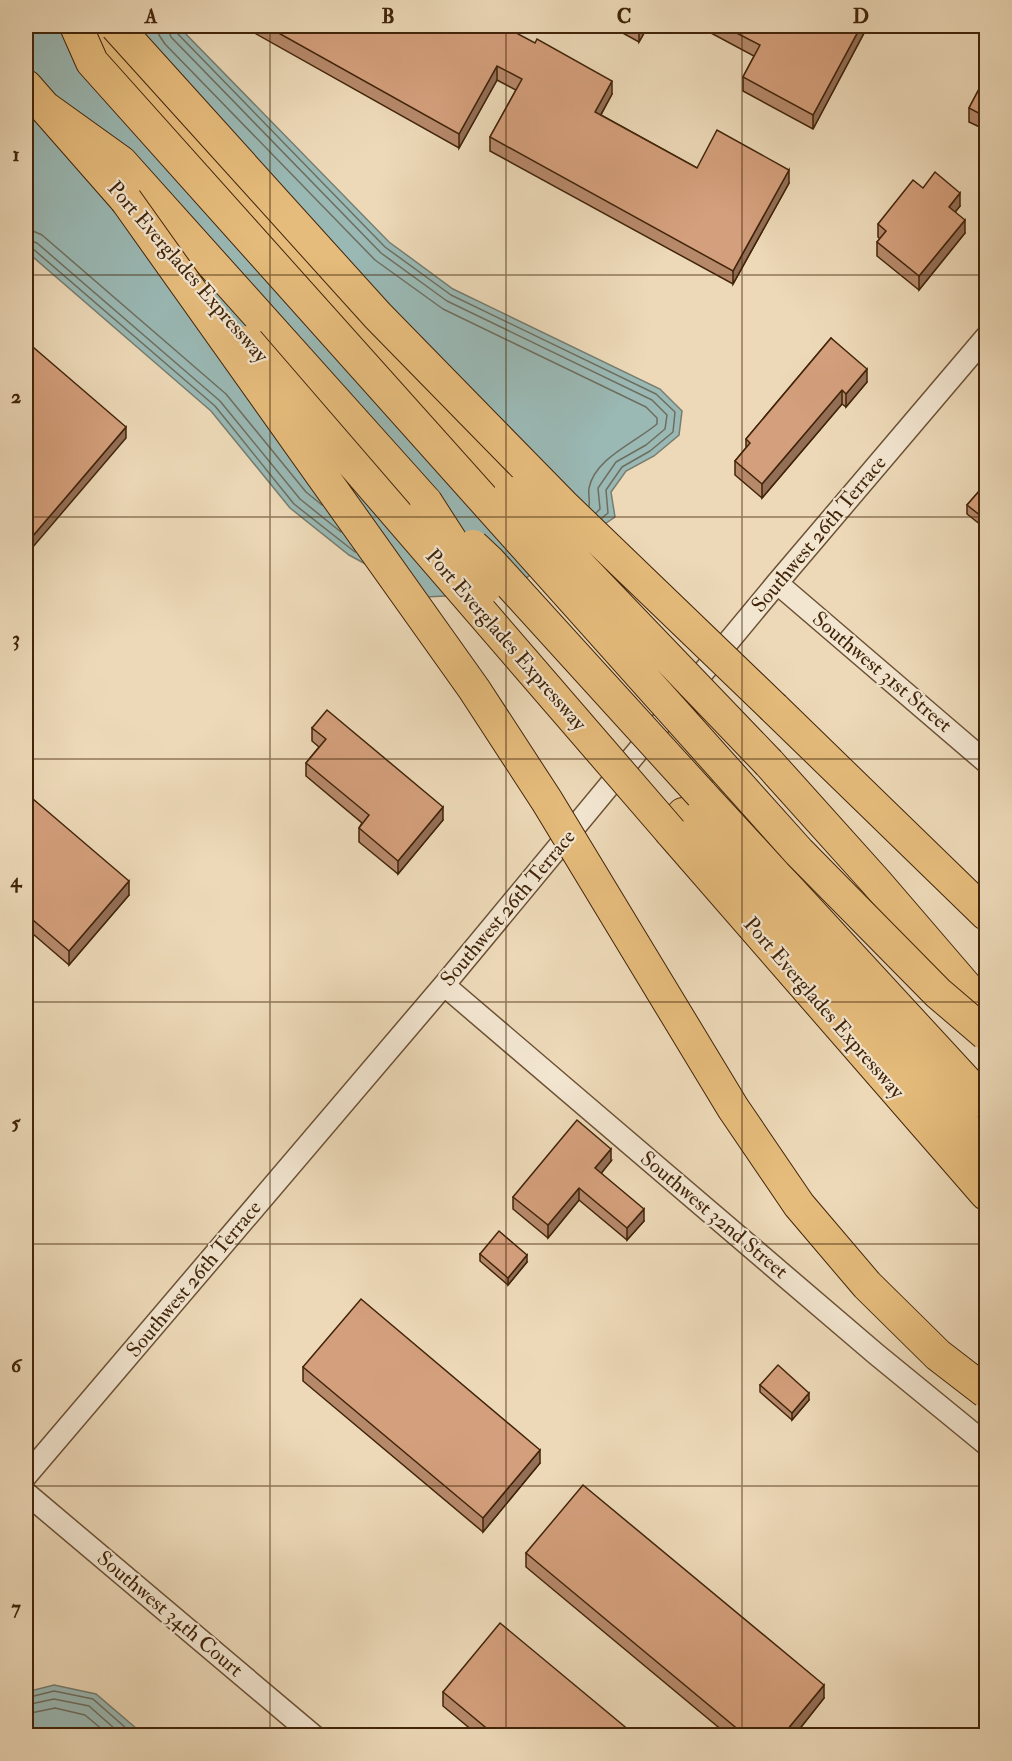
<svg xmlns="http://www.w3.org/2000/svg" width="1012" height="1761" viewBox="0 0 1012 1761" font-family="'IM FELL Double Pica',serif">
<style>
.water{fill:#9ab9b5;stroke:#767d70;stroke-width:1.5}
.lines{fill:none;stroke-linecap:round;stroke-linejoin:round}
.shore{stroke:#6e6e5f;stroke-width:1.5}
.minor-casing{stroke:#6c5135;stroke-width:24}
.highway-casing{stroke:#412409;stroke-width:34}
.minor{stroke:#f3e6d1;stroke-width:21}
.highway{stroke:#e6bc7c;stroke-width:32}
.highway-bridge-casing{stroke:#412409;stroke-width:34;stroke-linecap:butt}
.highway-bridge{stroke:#e6bc7c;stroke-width:32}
.wall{fill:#b6896b;stroke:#412409;stroke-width:1.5}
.shaded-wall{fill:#946f57;stroke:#412409;stroke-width:1.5}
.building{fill:#d49f7c;stroke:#412409;stroke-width:1.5}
.grid{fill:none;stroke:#412409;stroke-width:1.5;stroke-opacity:0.55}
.labels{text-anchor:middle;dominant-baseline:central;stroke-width:4.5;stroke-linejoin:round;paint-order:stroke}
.street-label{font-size:21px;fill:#412409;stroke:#f3e6d1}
.neatline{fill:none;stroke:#412409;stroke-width:2}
.grid-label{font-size:20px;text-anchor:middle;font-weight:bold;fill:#412409}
</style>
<rect width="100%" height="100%" fill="#edd9b8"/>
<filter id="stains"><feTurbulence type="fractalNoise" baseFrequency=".00333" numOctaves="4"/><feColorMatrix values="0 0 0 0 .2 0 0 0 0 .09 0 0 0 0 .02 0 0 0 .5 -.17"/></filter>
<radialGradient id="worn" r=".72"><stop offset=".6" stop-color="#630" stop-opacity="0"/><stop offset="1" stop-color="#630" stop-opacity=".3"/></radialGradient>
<path class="water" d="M 26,26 L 178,26 L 389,242 L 453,289 L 660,389 L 682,411 L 679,435 L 654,456 L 626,471 L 611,492 L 615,517 L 504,593 L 426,597 L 349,555 L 290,508 L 211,411 L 26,251 Z
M 54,1685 L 96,1694 L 144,1735 L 26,1735 L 26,1692 Z"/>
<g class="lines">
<path class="shore" d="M 158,26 L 159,35 L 165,44 L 375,260 L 443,309 L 646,407 L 657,418 L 657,424 C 636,442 595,458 589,488 C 588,494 590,500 589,507
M 167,26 L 171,37 L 381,253 L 447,301 L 652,400 L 667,415 L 665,429 L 646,445 L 616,462 L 598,488 L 600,509 L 596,513
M 174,26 L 176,32 L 385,247 L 451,295 L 656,394 L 675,412 L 673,432 L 650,451 L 622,467 L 606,490 L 608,513 L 602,518
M 26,230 L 33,231 L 42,235 L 226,394 L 306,492 L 322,505
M 26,239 L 37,243 L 220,401 L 300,499 L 341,532
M 26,247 L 32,248 L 215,406 L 294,504 L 355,552
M 26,1698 L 54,1691 L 93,1699 L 135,1736
M 26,1705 L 54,1699 L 89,1706 L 123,1736
M 26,1714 L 55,1708 L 85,1715 L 110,1736"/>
<g class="minor-casing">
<path id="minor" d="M 777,583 L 986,762
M 444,985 L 876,1354 L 986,1444
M 26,1476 L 444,985 L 777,583 L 986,337
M 26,1493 L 314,1736"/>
</g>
<g class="highway-casing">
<path id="highway" d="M 86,26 L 510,493
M 26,86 L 126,200
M 43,106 L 121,162 L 426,502
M 774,708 L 986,914
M 769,763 L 876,882 L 986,1010
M 701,794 L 986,1103
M 683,814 L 986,1150
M 671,832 L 986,1194"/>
</g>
<use href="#minor" class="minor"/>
<use href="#highway" class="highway"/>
<g class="highway-bridge-casing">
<path id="highway-bridge" d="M 76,26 L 92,62 L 799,852 L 938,993 L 986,1034
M 116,26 L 378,316 L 563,505 L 774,708
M 126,200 L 474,689 L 547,801 L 733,1108 L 799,1205 L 867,1285 L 938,1355 L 986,1392
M 248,342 L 671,832
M 510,493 L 769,763
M 426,502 L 475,578 L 485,588
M 473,546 L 490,562 L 701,794"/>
</g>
<use href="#highway-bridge" class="highway-bridge"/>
</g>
<path class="wall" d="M 242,26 L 415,26 L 423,30 L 612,94 L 601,115 L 697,168 L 789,183 L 733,284 L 490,151 L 490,137 L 516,90 L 497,80 L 459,148 Z
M 610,26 L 648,26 L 639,42 Z
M 698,26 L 864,26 L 864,33 L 813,129 L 743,91 L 743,77 L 754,56 Z
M 987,74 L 986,130 L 969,122 L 969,108 Z
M 923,188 L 960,206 L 955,212 L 965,233 L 919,290 L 877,256 L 877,242 L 880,239 L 878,237 L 878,224 Z
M 831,338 L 867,382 L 846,407 L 842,404 L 762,498 L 735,475 L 735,461 L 746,448 L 746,439 Z
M 987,482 L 986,529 L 967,514 L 967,505 Z
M 312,728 L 443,820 L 398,874 L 359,842 L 359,828 L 362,823 L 306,776 L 306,763 L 319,747 L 312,741 Z
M 26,793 L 129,895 L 69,965 L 26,928 Z
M 611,1161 L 601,1173 L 644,1221 L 627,1240 L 579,1200 L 548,1238 L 513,1209 L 513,1197 Z
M 480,1254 L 527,1262 L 508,1285 L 480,1261 Z
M 303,1367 L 540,1463 L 483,1532 L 303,1381 Z
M 760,1385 L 809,1400 L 792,1420 L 760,1392 Z
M 526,1553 L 824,1698 L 794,1736 L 729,1736 L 526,1567 Z
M 443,1692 L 636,1736 L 479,1736 L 443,1706 Z"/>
<path class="shaded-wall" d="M 640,26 L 648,26 L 639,42 L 639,28 Z
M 861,26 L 864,26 L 864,33 L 813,129 L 813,115 Z
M 497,66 L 497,80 L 459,148 L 459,134 Z
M 612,81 L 612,94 L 595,125 L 595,112 Z
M 789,170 L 789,183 L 733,284 L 733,271 Z
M 960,193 L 960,206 L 949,220 L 949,207 Z
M 965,220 L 965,233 L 919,290 L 919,276 Z
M 867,369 L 867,382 L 846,407 L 846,394 Z
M 842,390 L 842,404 L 762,498 L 762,484 Z
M 126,427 L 126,438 L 26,555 L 26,544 Z
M 443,807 L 443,820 L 398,874 L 398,861 Z
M 129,881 L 129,895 L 69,965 L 69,951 Z
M 611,1149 L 611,1161 L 595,1181 L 595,1168 Z
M 579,1188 L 579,1200 L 548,1238 L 548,1225 Z
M 644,1209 L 644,1221 L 627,1240 L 627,1228 Z
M 527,1255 L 527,1262 L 508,1285 L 508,1278 Z
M 809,1393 L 809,1400 L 792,1420 L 792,1413 Z
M 540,1450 L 540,1463 L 483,1532 L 483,1518 Z
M 824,1685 L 824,1698 L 794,1736 L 782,1736 Z"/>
<path class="building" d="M 266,26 L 415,26 L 423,30 L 426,26 L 503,26 L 535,43 L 537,39 L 612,81 L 595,112 L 697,168 L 717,130 L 789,170 L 733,271 L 490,137 L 522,79 L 497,66 L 459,134 Z
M 723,26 L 861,26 L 813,115 L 743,77 L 760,45 Z
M 987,74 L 987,116 L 986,117 L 969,108 Z
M 935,172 L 960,193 L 949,207 L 965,220 L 919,276 L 877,242 L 886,231 L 878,224 L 913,180 L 923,188 Z
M 831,338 L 867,369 L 846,394 L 842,390 L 762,484 L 735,461 L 750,443 L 746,439 Z
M 26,341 L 126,427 L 26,544 Z
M 987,482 L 987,519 L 986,520 L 967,505 Z
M 327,710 L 443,807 L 398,861 L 359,828 L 369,815 L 306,763 L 326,739 L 312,728 Z
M 26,793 L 129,881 L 69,951 L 26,914 Z
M 577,1120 L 611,1149 L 595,1168 L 644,1209 L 627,1228 L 579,1188 L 548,1225 L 513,1197 Z
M 499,1231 L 527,1255 L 508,1278 L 480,1254 Z
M 361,1299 L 540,1450 L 483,1518 L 303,1367 Z
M 778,1365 L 809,1393 L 792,1413 L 760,1385 Z
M 583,1485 L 824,1685 L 782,1736 L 746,1736 L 526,1553 Z
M 500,1623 L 636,1736 L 496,1736 L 443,1692 Z"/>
<path class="grid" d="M 270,26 L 270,1736M 506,26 L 506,1736M 742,26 L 742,1736M 26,275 L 986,275M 26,517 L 986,517M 26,759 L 986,759M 26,1002 L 986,1002M 26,1244 L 986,1244M 26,1486 L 986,1486"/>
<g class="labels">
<g class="street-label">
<text transform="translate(188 272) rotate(49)">Port Everglades Expressway</text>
<text transform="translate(819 534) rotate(-50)">Southwest 26th Terrace</text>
<text transform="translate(506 640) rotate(49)">Port Everglades Expressway</text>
<text transform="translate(882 672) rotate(40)">Southwest 31st Street</text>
<text transform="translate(508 908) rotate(-50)">Southwest 26th Terrace</text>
<text transform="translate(824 1008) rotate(49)">Port Everglades Expressway</text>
<text transform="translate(714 1215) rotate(40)">Southwest 32nd Street</text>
<text transform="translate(194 1279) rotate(-50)">Southwest 26th Terrace</text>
<text transform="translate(170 1614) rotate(40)">Southwest 34th Court</text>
</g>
</g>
<rect width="1012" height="1761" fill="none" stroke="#edd9b8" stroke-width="66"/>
<rect x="33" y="33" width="946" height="1695" class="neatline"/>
<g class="grid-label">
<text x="151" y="23">A</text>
<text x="388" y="23">B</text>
<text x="624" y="23">C</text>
<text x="861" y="23">D</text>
<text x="16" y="161">1</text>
<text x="16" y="403">2</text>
<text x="16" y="645">3</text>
<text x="16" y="887">4</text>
<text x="16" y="1129">5</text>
<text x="16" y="1372">6</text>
<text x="16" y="1614">7</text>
</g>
<rect width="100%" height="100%" filter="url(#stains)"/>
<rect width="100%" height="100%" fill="url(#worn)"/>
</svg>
